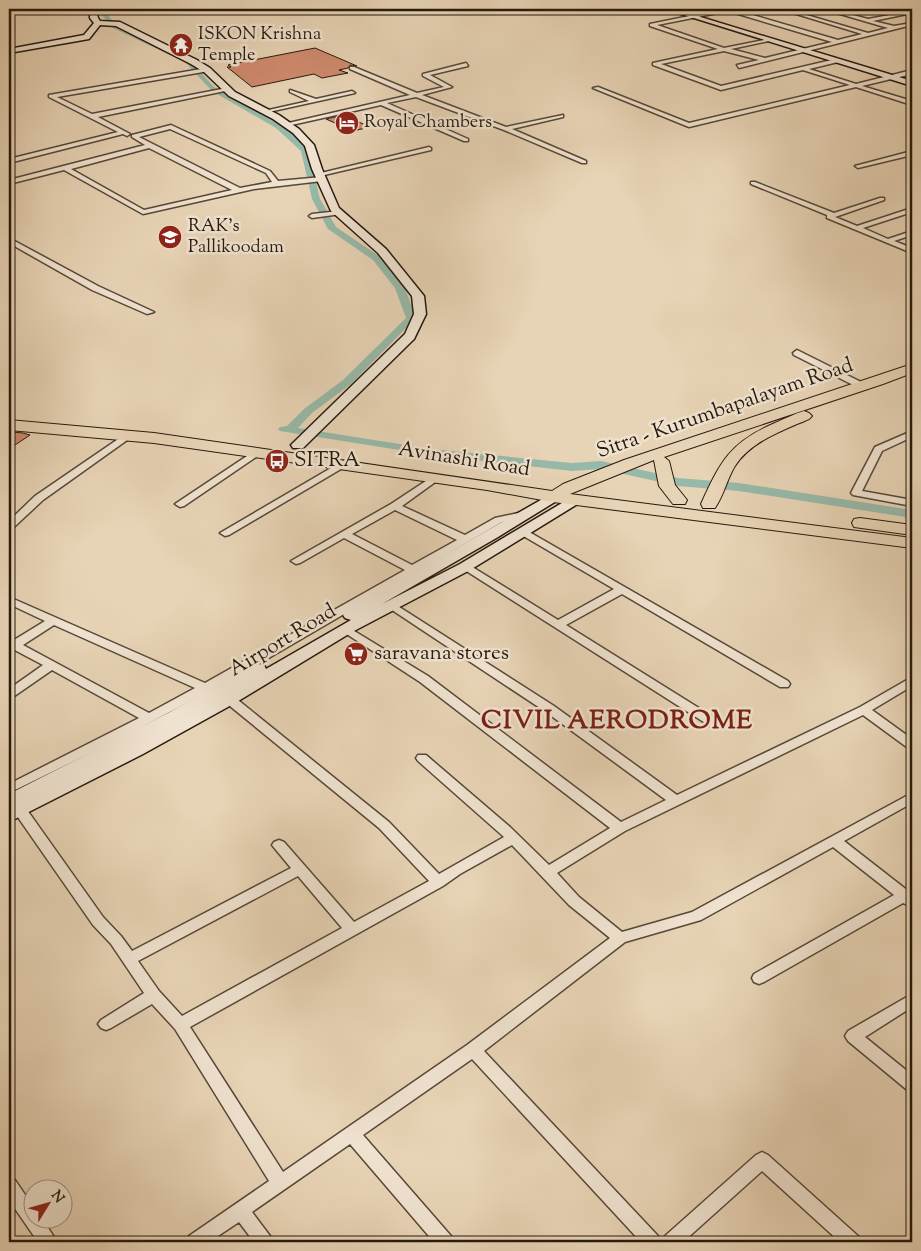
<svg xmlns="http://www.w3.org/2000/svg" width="921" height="1251" viewBox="0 0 921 1251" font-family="'Sorts Mill Goudy',serif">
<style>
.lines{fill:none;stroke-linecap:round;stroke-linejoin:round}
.canal{fill:#97b9a9;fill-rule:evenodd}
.building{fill:#cf8a6e;stroke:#26190d}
.street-casing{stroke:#564837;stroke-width:3}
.secondary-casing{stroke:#26190d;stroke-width:3}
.primary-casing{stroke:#26190d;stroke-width:2}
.street{fill:#efe2cf;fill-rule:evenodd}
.secondary{fill:#efe2cf;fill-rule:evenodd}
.primary{fill:#e7d3b5;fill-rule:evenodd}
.labels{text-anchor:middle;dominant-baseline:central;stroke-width:5;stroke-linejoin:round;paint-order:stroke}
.far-poi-label{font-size:18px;fill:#26190d;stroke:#efe2cf;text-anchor:start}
.street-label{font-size:21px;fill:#26190d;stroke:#efe2cf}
.poi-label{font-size:21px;fill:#26190d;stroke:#efe2cf;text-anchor:start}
.district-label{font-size:26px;font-weight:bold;letter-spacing:1px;fill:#7a1f14;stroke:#efe2cf}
</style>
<rect width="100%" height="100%" fill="#e7d3b5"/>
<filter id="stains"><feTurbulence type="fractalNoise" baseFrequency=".004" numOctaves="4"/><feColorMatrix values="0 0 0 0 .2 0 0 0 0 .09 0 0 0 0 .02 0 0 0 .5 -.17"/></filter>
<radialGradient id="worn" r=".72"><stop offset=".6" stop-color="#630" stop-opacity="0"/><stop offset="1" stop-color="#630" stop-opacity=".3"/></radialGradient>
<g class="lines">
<path class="canal" d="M 103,9 L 110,10 L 107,14 L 117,26 L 189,60 L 216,89 L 282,124 L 308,148 L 320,199 L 336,227 L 379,256 L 405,288 L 416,318 L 414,320 L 351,384 L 312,413 L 298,428 L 431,449 L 572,463 L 601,461 L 678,478 L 739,483 L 912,510 L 912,518 L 739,491 L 678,486 L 601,469 L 572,471 L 431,455 L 280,431 L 278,429 L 280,427 L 287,426 L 304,409 L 343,380 L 406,318 L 395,288 L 373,260 L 328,229 L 312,199 L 301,151 L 276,128 L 212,91 L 185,62 L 113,28 L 101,14 L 104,11 Z"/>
</g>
<path class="building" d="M 315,48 L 357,66 L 350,65 L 348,68 L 339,70 L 348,73 L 322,78 L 314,74 L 252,87 L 227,67 L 231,67 L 228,65 Z
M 343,115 L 370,127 L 353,131 L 326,119 Z
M 12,432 L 23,433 L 30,435 L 9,449 L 9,435 Z"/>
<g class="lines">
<g class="street-casing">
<path id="street" d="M 30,9 L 28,10 L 9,12 L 9,10 Z
M 724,9 L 732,9 L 838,40 L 862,34 L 780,9 L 786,9 L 868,33 L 888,28 L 823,9 L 830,9 L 868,19 L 912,11 L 912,13 L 873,21 L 894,26 L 912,23 L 912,25 L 739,68 L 737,65 L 759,60 L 724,51 L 661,64 L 721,86 L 836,59 L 838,62 L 809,69 L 856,84 L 912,70 L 912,74 L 862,86 L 912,101 L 912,105 L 856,87 L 689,127 L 593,88 L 598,87 L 689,123 L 850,85 L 803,70 L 721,90 L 653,65 L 653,63 L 718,49 L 650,26 L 650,24 ZM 728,11 L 832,42 L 765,58 L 731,49 L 769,41 L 769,39 L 724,48 L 657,25 Z
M 466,63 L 468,66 L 430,75 L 452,87 L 422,95 L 506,127 L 563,115 L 563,117 L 512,129 L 586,161 L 586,163 L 582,163 L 504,130 L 416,97 L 387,103 L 468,139 L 468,141 L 464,141 L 381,105 L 287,126 L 284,124 L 410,95 L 350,69 L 350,67 L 354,67 L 417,93 L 444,87 L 423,76 L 423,74 Z
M 207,68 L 209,71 L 57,97 L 92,114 L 227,88 L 230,90 L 98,117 L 130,134 L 127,136 L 123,134 L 9,163 L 9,159 L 118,132 L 49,97 L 49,95 Z
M 290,90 L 316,99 L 352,91 L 355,93 L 264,113 L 264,111 L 309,101 L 290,92 Z
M 171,125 L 270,171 L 278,181 L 322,177 L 325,179 L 322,181 L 254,189 L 143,214 L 64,170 L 9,184 L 9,180 L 145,145 L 132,137 L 132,135 ZM 170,129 L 266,173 L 272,182 L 240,188 L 139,137 ZM 149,148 L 232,190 L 144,210 L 71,169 Z
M 429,147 L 431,148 L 431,150 L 320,176 L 317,174 Z
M 912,151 L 912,155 L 858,168 L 855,166 Z
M 751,182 L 755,182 L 834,213 L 880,198 L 884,198 L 884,200 L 835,217 L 857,226 L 912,208 L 912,212 L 863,228 L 888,239 L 912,231 L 912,235 L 894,241 L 912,248 L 912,253 L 827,218 L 827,215 L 751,184 Z
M 339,211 L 342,213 L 341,214 L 312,218 L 309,216 L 312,214 Z
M 9,238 L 98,286 L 154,312 L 147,314 L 92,290 L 9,243 Z
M 797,350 L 865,384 L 866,386 L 862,389 L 859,388 L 794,355 L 793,353 Z
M 912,431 L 912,437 L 882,451 L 862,491 L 912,500 L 912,506 L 853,495 L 851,493 L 875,447 Z
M 127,433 L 130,434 L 130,438 L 43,500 L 13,528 L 9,529 L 9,521 L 35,496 Z
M 256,450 L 261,453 L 259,455 L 184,506 L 180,507 L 175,504 Z
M 343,461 L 346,462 L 346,466 L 229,535 L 225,536 L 220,533 Z
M 435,475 L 440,478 L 438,480 L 402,506 L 465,535 L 495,518 L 523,512 L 528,515 L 527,517 L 502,522 L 248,670 L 123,737 L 9,793 L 9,784 L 139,718 L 52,670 L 13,697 L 9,698 L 9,689 L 43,665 L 9,647 L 9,639 L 14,640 L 45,621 L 9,604 L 9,597 L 205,683 L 405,570 L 344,538 L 300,563 L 296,564 L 291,561 L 391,504 ZM 395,510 L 457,540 L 412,565 L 352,534 ZM 54,625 L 195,688 L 149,713 L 23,645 Z
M 524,529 L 788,681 L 790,684 L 788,687 L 780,687 L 622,594 L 566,625 L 718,720 L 720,723 L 714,727 L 710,726 L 460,567 L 461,565 L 469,565 L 558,620 L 614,589 L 520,534 L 519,532 L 520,530 Z
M 393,603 L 554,706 L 677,795 L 860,707 L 912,677 L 912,686 L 872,710 L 912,739 L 912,749 L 908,748 L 863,715 L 625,831 L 557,873 L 579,897 L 622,932 L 692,912 L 912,793 L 912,803 L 844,841 L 912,894 L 912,907 L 903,903 L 764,982 L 759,984 L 754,982 L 752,978 L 754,974 L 894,895 L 833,847 L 701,920 L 625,942 L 484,1051 L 658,1236 L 661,1242 L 641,1242 L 472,1059 L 363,1135 L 451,1236 L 454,1242 L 434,1242 L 350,1144 L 252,1212 L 270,1236 L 273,1242 L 254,1242 L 239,1222 L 209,1242 L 186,1242 L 189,1236 L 269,1181 L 175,1029 L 152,1004 L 111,1028 L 106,1030 L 101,1028 L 98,1024 L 101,1020 L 144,993 L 111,944 L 93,925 L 15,813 L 13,810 L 15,807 L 25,807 L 103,917 L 121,936 L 132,951 L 291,868 L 272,845 L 274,842 L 279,840 L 284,842 L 354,922 L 429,881 L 379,828 L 225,702 L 223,699 L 225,696 L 233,696 L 389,822 L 439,874 L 504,837 L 418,761 L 416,758 L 418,755 L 426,755 L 510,827 L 549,865 L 610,828 L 420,682 L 342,631 L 340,629 L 342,627 L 346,626 L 428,676 L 621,822 L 666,800 L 546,712 L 389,608 L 387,606 ZM 512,845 L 569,905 L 610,938 L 467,1045 L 283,1172 L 190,1027 L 443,886 L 460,874 ZM 298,876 L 342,928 L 182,1016 L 159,991 L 138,961 Z
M 912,994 L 912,1007 L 865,1037 L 912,1075 L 912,1091 L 906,1089 L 848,1041 L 845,1036 L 848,1031 Z
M 762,1152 L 768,1155 L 858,1236 L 861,1242 L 840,1242 L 762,1171 L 683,1242 L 662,1242 L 665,1236 L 756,1155 Z
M 9,1178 L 15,1180 L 32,1205 L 32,1218 L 42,1218 L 57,1242 L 38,1242 L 9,1200 Z"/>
</g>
<g class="secondary-casing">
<path id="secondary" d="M 90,9 L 96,9 L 98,18 L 100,21 L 120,22 L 197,60 L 210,68 L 235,92 L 279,115 L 299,129 L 314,145 L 322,169 L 339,208 L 386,249 L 424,296 L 426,314 L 414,339 L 303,448 L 293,448 L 291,445 L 405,334 L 414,314 L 412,296 L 378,253 L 331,211 L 312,169 L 305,146 L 293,133 L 273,119 L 229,96 L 204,72 L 191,64 L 116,26 L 100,25 L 89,39 L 9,53 L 9,49 L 84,35 L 94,23 L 90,18 Z
M 665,9 L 674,9 L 912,81 L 912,86 Z
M 553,493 L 558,494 L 560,497 L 558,500 L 498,537 L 382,604 L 460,564 L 572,497 L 582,497 L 584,500 L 470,570 L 352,632 L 235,703 L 143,754 L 9,822 L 9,794 L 168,713 L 252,665 L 258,664 L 264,665 L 266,669 L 351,620 L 345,618 L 343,615 L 345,612 Z"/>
</g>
<g class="primary-casing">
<path id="primary" d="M 912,364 L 912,373 L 883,384 L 664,457 L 669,461 L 675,485 L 687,500 L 685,504 L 673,504 L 659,486 L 654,460 L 570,494 L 912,538 L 912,548 L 553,502 L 487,490 L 154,443 L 9,430 L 9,420 L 154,433 L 552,491 L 563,484 L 624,460 Z
M 804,411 L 809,413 L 812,416 L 809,419 C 784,430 751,441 735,466 C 727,479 724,495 715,508 L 703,508 L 701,504 C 720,462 730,442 775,423 C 784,419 794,414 804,411 Z
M 860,518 L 912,525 L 912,535 L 854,527 L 852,523 L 854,519 Z"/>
</g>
<use href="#street" class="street"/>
<use href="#secondary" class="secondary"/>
<use href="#primary" class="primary"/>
</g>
<defs>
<g id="temple-disc" transform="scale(1.25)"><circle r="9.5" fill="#8f2418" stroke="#efe2cf"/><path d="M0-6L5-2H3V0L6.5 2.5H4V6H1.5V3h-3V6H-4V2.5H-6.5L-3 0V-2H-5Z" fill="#fff"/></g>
<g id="hotel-disc" transform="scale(1.25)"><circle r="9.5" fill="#8f2418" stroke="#efe2cf"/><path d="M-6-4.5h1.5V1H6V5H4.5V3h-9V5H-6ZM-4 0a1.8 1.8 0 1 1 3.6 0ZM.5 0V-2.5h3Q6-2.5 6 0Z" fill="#fff"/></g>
<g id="school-disc" transform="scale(1.25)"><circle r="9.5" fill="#8f2418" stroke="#efe2cf"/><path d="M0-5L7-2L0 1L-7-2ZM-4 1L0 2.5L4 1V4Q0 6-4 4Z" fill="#fff"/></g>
<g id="bus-disc" transform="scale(1.25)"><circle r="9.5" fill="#8f2418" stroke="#efe2cf"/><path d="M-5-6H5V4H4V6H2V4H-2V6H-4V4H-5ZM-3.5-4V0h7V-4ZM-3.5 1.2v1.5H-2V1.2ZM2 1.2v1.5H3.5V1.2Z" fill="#fff"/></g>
<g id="supermarket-disc" transform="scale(1.25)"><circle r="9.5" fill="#8f2418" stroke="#efe2cf"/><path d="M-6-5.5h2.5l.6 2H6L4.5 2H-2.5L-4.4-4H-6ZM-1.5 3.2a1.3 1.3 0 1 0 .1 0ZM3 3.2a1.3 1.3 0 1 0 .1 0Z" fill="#fff"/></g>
</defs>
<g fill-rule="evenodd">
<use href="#temple-disc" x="181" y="45"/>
<use href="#hotel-disc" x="347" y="123"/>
<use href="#school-disc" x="170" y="237"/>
<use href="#bus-disc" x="277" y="461"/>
<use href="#supermarket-disc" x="356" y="654"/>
</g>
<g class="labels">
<g class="far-poi-label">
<text x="198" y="35">ISKON Krishna<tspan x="198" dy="21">Temple</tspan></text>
<text x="364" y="123">Royal Chambers</text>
<text x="188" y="227">RAK's<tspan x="188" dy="21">Pallikoodam</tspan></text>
</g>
<g class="street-label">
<text transform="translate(725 409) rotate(-19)">Sitra - Kurumbapalayam Road</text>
<text transform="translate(464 460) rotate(9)">Avinashi Road</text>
<text transform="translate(283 641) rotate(-31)">Airport Road</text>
</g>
<g class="poi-label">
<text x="294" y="461">SITRA</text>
<text x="374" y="654">saravana stores</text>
</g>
<g class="district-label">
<text x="617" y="721">CIVIL AERODROME</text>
</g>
</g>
<rect width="921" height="1251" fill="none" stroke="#e7d3b5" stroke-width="30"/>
<rect x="10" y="10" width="901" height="1231" fill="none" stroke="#26190d" stroke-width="2.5"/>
<rect x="15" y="15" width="891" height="1221" fill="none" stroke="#26190d"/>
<g transform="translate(48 1204) rotate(53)"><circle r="24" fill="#efe2cf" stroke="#9f9281"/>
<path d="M0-4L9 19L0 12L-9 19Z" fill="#8f2418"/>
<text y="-8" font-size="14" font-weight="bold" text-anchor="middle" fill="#26190d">N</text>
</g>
<rect width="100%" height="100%" filter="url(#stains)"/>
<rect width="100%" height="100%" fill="url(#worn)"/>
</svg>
